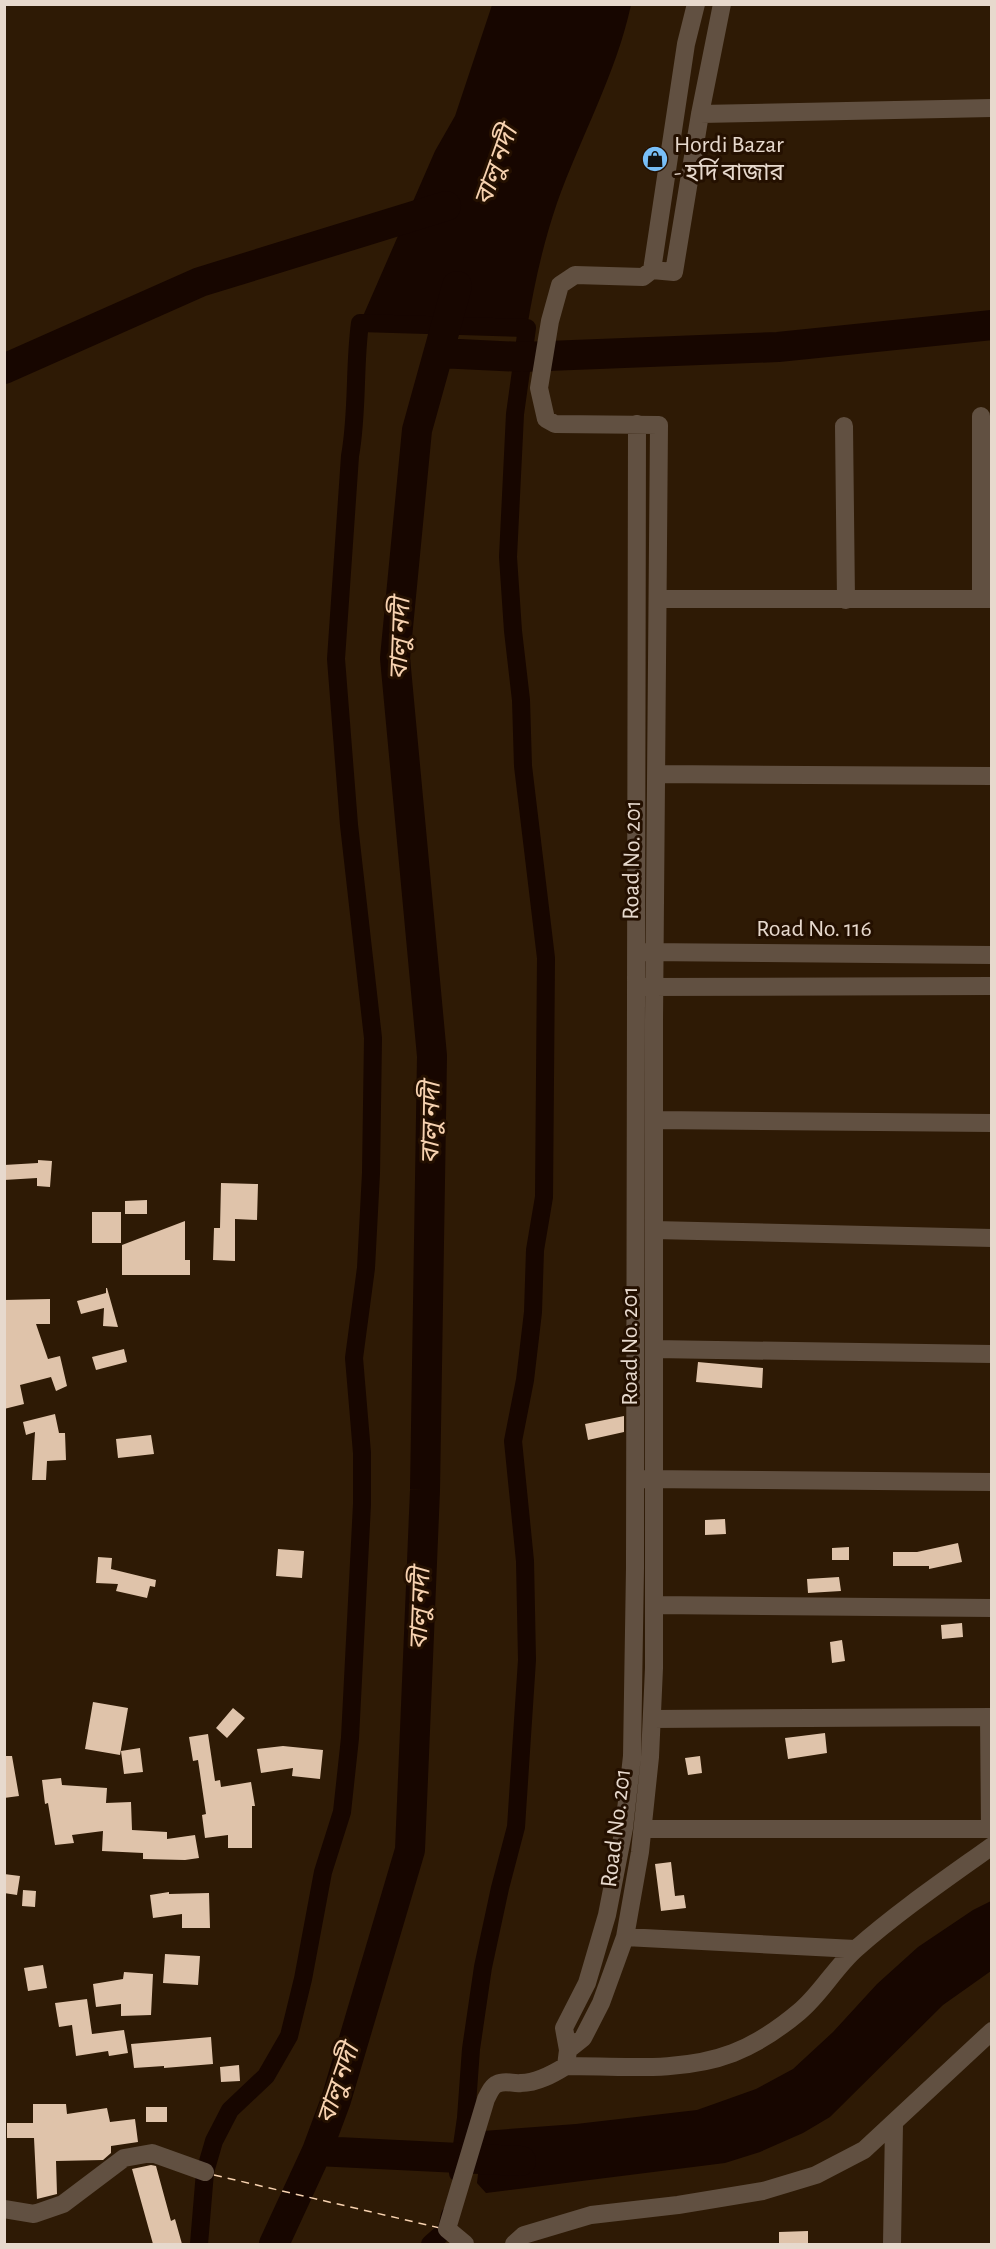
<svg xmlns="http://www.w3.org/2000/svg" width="996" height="2249" viewBox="0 0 996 2249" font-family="'Alegreya Sans','Noto Sans Bengali',sans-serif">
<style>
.water{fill:#170600}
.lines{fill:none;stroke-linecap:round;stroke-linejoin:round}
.canal{stroke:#170600;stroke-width:18}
.river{stroke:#170600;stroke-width:30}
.ferry{stroke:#f7d2b0;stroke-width:1.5;stroke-dasharray:8 6;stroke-linecap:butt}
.building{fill:#dfc3aa}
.minor{stroke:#615041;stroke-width:18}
.labels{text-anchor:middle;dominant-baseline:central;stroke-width:6;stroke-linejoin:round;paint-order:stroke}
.poi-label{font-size:24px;fill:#e7d9cd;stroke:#241000;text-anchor:start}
.street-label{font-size:24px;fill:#e7d9cd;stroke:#241000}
.water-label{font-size:26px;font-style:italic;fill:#f7d2b0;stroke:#241000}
</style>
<rect width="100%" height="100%" fill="#2e1a05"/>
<path class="water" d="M 492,5 L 631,5 C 616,74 581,136 557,203 C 543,244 534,285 527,328 L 360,323 L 435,151 L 455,116 Z
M 991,1901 L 991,1971 L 943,2005 L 830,2117 L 803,2133 L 760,2152 L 725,2163 L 486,2193 L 477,2183 L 483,2131 L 576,2124 L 697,2110 L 756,2089 L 793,2069 L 833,2032 L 877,1984 L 918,1947 L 973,1910 Z"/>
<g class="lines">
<path class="canal" d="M 199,2244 L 205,2172 L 214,2141 L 230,2110 L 266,2076 L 289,2036 L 303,1979 L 323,1872 L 342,1812 L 350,1738 L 362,1504 L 362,1453 L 354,1358 L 366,1268 L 371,1173 L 373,1038 L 349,825 L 336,659 L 350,456 C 358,412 354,367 360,323 L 527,328 L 515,414 L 508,557 L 513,631 L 521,700 L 523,766 L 546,958 L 544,1197 L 535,1250 L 533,1312 L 525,1380 L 513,1441 L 525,1561 L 527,1660 L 516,1827 L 500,1888 L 483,1967 L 471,2049 L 466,2118 L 458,2173
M 430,2244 L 447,2229 L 450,2215"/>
<path class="river" d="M 439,353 L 522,357 L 778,347 L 992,325
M 4,369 L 200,282 L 446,206
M 317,2151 L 521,2161
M 274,2244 L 317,2151 L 336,2100 L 410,1850 L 425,1490 L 432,1056 L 395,658 L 417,430 L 457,286"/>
<path class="ferry" d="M 214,2175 L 440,2228"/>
</g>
<path class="building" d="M 38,1160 L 52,1161 L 50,1187 L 37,1186 L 37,1178 L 4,1180 L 4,1165 L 38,1163 Z
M 221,1183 L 258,1184 L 257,1220 L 235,1219 L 235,1261 L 213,1260 L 214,1228 L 220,1228 Z
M 147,1200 L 147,1214 L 125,1214 L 125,1201 Z
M 92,1212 L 121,1212 L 121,1243 L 92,1243 Z
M 185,1221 L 185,1260 L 190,1260 L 190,1275 L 122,1275 L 122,1245 Z
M 106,1288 L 107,1288 L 118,1327 L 103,1326 L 104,1308 L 81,1314 L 77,1301 L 106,1293 Z
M 50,1299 L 50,1324 L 36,1324 L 48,1359 L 60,1356 L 67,1386 L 56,1391 L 51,1377 L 20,1385 L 24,1404 L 4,1409 L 4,1300 Z
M 124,1349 L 127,1362 L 96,1370 L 92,1357 Z
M 698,1362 L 763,1368 L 762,1388 L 696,1382 Z
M 55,1414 L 59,1433 L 65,1433 L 66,1460 L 47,1461 L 46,1480 L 32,1480 L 35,1432 L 26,1435 L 23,1422 Z
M 624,1416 L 624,1432 L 588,1440 L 585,1424 Z
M 151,1435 L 154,1454 L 118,1458 L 116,1439 Z
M 725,1519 L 726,1534 L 705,1535 L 705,1520 Z
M 958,1543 L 962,1562 L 929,1569 L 929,1566 L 893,1566 L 893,1552 L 917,1552 Z
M 849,1547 L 849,1560 L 832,1560 L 832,1548 Z
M 278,1549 L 304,1551 L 302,1578 L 276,1576 Z
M 98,1557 L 112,1558 L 111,1569 L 156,1580 L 155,1587 L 150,1586 L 147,1598 L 116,1591 L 118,1584 L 96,1583 Z
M 839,1577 L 841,1591 L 808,1593 L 807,1579 Z
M 962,1623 L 963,1637 L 942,1639 L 941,1625 Z
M 842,1640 L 845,1661 L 832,1663 L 830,1642 Z
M 93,1702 L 128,1708 L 120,1755 L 85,1749 Z
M 233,1708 L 245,1718 L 227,1738 L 216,1728 Z
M 825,1733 L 827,1753 L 788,1759 L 785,1738 Z
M 208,1734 L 215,1781 L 220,1780 L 221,1787 L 251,1782 L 255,1806 L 252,1806 L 252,1848 L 228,1848 L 228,1835 L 205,1838 L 202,1815 L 206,1814 L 198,1760 L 193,1761 L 189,1737 Z
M 283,1746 L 323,1750 L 320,1779 L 292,1776 L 293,1768 L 261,1773 L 257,1749 Z
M 140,1748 L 143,1772 L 124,1774 L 121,1751 Z
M 4,1756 L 12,1756 L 19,1796 L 4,1798 Z
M 700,1756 L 702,1773 L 688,1775 L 685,1758 Z
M 61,1778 L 62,1785 L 107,1788 L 106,1803 L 131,1802 L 132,1830 L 167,1832 L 167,1839 L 195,1835 L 199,1858 L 185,1860 L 143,1859 L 143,1853 L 102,1851 L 103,1831 L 72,1835 L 74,1843 L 55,1845 L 48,1803 L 45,1804 L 42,1780 Z
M 671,1862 L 675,1896 L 684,1895 L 686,1908 L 661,1911 L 655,1864 Z
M 4,1874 L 20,1876 L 17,1895 L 4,1893 Z
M 23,1890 L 36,1891 L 35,1907 L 22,1906 Z
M 169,1892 L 169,1894 L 209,1893 L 210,1928 L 182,1928 L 182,1914 L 153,1918 L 150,1895 Z
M 165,1954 L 200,1956 L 198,1985 L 163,1983 Z
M 43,1965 L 47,1988 L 28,1991 L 24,1968 Z
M 124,1972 L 153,1974 L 151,2015 L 121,2016 L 121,2004 L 96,2007 L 93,1984 L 123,1979 Z
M 87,1999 L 92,2034 L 124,2030 L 128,2053 L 109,2056 L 108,2051 L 76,2056 L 72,2025 L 59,2027 L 55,2003 Z
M 211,2037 L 213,2064 L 164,2068 L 164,2066 L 134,2068 L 131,2044 Z
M 239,2065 L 240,2081 L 221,2082 L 220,2067 Z
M 33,2104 L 66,2104 L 67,2114 L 107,2108 L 110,2122 L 135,2119 L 138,2142 L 111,2146 L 111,2153 L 103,2160 L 56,2161 L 57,2194 L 37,2199 L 34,2138 L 7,2138 L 7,2123 L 33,2123 Z
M 146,2107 L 167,2107 L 167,2122 L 146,2122 Z
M 151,2165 L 156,2166 L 171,2221 L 175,2219 L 182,2244 L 153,2244 L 132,2169 Z
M 808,2231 L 808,2244 L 779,2244 L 779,2232 Z"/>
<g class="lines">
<path class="minor" d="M 700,114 L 992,108
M 652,270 L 674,272 L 700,114 L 722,4
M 652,270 L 686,44 L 696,4
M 981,416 L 981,599
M 844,426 L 846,600
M 658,599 L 992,599
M 657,774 L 992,776
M 644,952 L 992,955
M 642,987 L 992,986
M 654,1120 L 992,1123
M 654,1230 L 992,1238
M 654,1349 L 992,1354
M 642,1479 L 992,1482
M 654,1605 L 992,1608
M 989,1717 L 990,1829
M 652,1719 L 992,1717
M 643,1829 L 992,1829
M 625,1937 L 855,1949
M 568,2050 L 583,2038 L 601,2003 L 625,1937 L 640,1852 L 650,1757 L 654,1668 L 654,1020 L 659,425 L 555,424 L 546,419 L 539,388 L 550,321 L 560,285 L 575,275 L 643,277 L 652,270
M 566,2066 C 620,2066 681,2073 733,2053 C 756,2044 780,2028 799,2012 C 821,1994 835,1967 857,1948 C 899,1911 946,1879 992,1846
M 4,2209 L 34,2214 L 63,2204 L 124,2158 L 152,2153 L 205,2172
M 465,2244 L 447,2229 L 486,2099 C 489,2093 492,2086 497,2084 C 505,2080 513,2084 521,2083 C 537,2083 553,2074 566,2066 L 568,2050 L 564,2028 L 587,1983 L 607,1915 L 624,1828 L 632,1756 L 635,1568 L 637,424
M 514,2244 L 524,2235 L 591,2215 L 678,2205 L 763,2191 L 816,2175 L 864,2150 L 992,2031
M 892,2244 L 894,2124"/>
</g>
<defs>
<g id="shop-disc" transform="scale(1.35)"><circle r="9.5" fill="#78bff8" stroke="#241000"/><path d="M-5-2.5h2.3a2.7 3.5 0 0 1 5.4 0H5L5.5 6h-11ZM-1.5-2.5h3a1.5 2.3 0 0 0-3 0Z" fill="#111"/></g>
</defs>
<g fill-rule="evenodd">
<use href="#shop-disc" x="655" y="159"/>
</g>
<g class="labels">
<g class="poi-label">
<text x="674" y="145">Hordi Bazar<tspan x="674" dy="28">- হর্দি বাজার</tspan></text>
</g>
<g class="street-label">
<text transform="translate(632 860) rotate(-89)">Road No. 201</text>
<text x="814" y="929">Road No. 116</text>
<text transform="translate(630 1346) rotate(-90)">Road No. 201</text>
<text transform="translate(616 1828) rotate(-83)">Road No. 201</text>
</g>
<g class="water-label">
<text transform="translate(496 166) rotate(-70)">বালু নদী</text>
<text transform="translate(400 639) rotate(-88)">বালু নদী</text>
<text transform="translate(431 1123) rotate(-89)">বালু নদী</text>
<text transform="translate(420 1609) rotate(-88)">বালু নদী</text>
<text transform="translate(338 2084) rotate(-71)">বালু নদী</text>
</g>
</g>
<rect width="996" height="2249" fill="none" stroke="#e7d9cd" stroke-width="12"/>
</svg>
